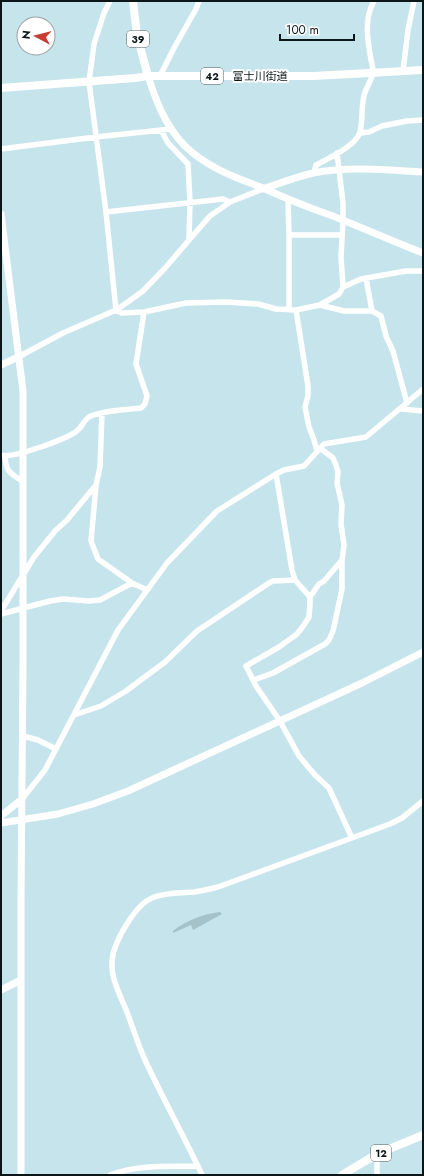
<svg xmlns="http://www.w3.org/2000/svg" width="424" height="1176" viewBox="0 0 424 1176" font-family="Jost,'Noto Sans JP',sans-serif">
<style>
.green{fill:#a6c2c9}
.lines{fill:none;stroke-linecap:round;stroke-linejoin:round}
.street{stroke:#fff;stroke-width:5.5}
.secondary{stroke:#fff;stroke-width:7}
.primary{stroke:#fff;stroke-width:8}
.labels{text-anchor:middle;dominant-baseline:central;stroke-width:4;stroke-linejoin:round;paint-order:stroke}
.shield{fill:#fff;stroke:#545c5e;stroke-width:1}
.shield-label{font-size:10px;font-weight:bold;fill:#0b1619}
.street-label{font-size:11px;fill:#0b1619;stroke:#fff}
</style>
<rect width="100%" height="100%" fill="#c6e4ec"/>
<path class="green" d="M 220,912 L 222,914 L 193,930 L 191,925 L 173,933 L 173,931 C 187,920 203,914 220,912 Z"/>
<g class="lines">
<path class="street" d="M 110,1 L 104,13 L 94,44 L 89,82 L 106,212 L 116,310
M 403,71 L 408,30 L 414,1
M 160,76 L 174,48 L 196,9 L 199,1
M 161,130 L 168,143 L 188,164 L 190,202 L 189,240
M 360,133 L 369,132 L 382,126 L 407,121 L 423,120
M 1,149 L 96,137 L 171,129
M 314,173 L 316,165 C 329,158 356,146 360,132 C 363,121 361,107 364,96 C 365,88 374,78 373,70 C 369,48 362,22 374,1
M 288,199 L 289,235
M 106,212 L 223,199 L 230,202
M 366,278 L 372,311 L 381,316 L 386,336 L 393,351 L 407,403
M 343,287 L 361,279 L 406,271 L 423,271
M 320,305 L 344,311 L 372,311
M 289,309 L 289,235 L 342,235
M 116,310 L 121,313 L 144,312 L 186,303 L 226,302 L 258,304 L 276,309 L 296,310 L 320,305 L 339,294 L 343,287 L 341,257 L 343,220 L 343,203 L 337,153
M 296,310 L 308,386 L 308,396 L 305,407 L 309,427 L 314,440 L 317,451
M 20,356 L 63,333 L 116,310 L 125,304 L 143,291 L 166,267 L 189,240 L 210,216 L 230,202 L 263,189
M 401,409 L 423,411
M 320,448 L 333,458 L 336,465 L 338,472 L 337,483 L 342,505 L 341,524 L 344,545 L 342,560 L 324,581 L 319,584 L 310,597 L 310,605 L 309,617 L 304,625 L 297,634 L 279,647 L 246,666 L 256,686 L 280,721 L 299,756 L 315,775 L 329,788 L 352,838
M 1,455 C 13,459 66,439 77,431 C 82,427 84,420 89,417 C 97,411 130,409 141,408 L 145,404 L 147,396 L 136,364 L 144,312
M 5,456 C 6,473 10,472 23,482
M 276,474 L 292,570 L 295,580 L 310,597
M 96,486 L 91,541 L 98,559 L 132,583 L 147,590
M 1,611 L 34,557 L 55,531 L 67,520 L 96,485 L 100,467 L 102,413
M 1,614 L 50,601 L 63,599 L 89,601 L 100,600 L 132,583
M 254,680 L 273,673 L 325,644 L 329,640 L 333,631 L 342,589 L 342,560
M 74,715 L 101,706 L 126,691 L 165,662 L 197,631 L 269,583 L 273,581 L 295,580
M 23,736 L 38,740 L 56,749
M 22,799 L 45,770 L 118,630 L 167,563 L 217,511 L 276,474 L 284,470 L 304,466 L 324,444 L 366,437 L 423,389
M 377,1154 L 377,1175
M 110,1175 C 140,1164 167,1167 198,1166
M 202,1175 C 184,1136 163,1099 145,1060 C 138,1045 133,1028 127,1012 C 121,997 111,979 112,963 C 112,944 135,905 152,898 C 165,892 181,893 194,892 C 202,891 210,889 218,887 L 390,824 L 402,818 L 423,801"/>
<path class="secondary" d="M 148,76 C 156,101 165,125 184,145 C 206,167 234,177 263,188 C 285,198 307,207 330,215 C 361,227 392,241 423,253
M 263,189 C 280,183 296,177 313,173 C 350,166 386,170 423,172
M 1,214 L 23,391 L 23,662 L 21,902 L 21,1175
M 1,365 L 20,356
M 1,816 L 22,799
M 1,823 L 58,814 L 93,804 L 128,791 L 362,683 L 423,652
M 1,990 L 21,980"/>
<path class="primary" d="M 133,1 L 137,35 L 148,76
M 1,88 L 135,78 L 148,76 L 314,76 L 423,70
M 342,1175 L 377,1154 L 423,1135"/>
</g>
<g class="labels">
<g class="shield">
<rect x="127" y="31" width="22" height="16" rx="3"/>
<rect x="201" y="68" width="22" height="16" rx="3"/>
<rect x="371" y="1145" width="20" height="16" rx="3"/>
</g>
<g class="shield-label">
<text x="138" y="39">39</text>
<text x="212" y="76">42</text>
<text x="381" y="1153">12</text>
</g>
<g class="street-label">
<text x="260" y="76">富士川街道</text>
</g>
</g>
<rect width="424" height="1176" fill="none" stroke="#0b1619" stroke-width="4"/>
<g transform="translate(36 36) rotate(277)"><circle r="19" fill="#ffffff" stroke="#9da2a3"/>
<path d="M0-3L7 15L0 10L-7 15Z" fill="#c93c34"/>
<text y="-6" font-size="11" font-weight="bold" text-anchor="middle" fill="#0b1619">N</text>
</g>
<path d="M280 34v6h74v-6" fill="none" stroke="#0b1619" stroke-width="2"/>
<text x="286" y="34" font-size="12" fill="#0b1619" stroke="#ffffff" stroke-width="3" paint-order="stroke">100 m</text>
</svg>
